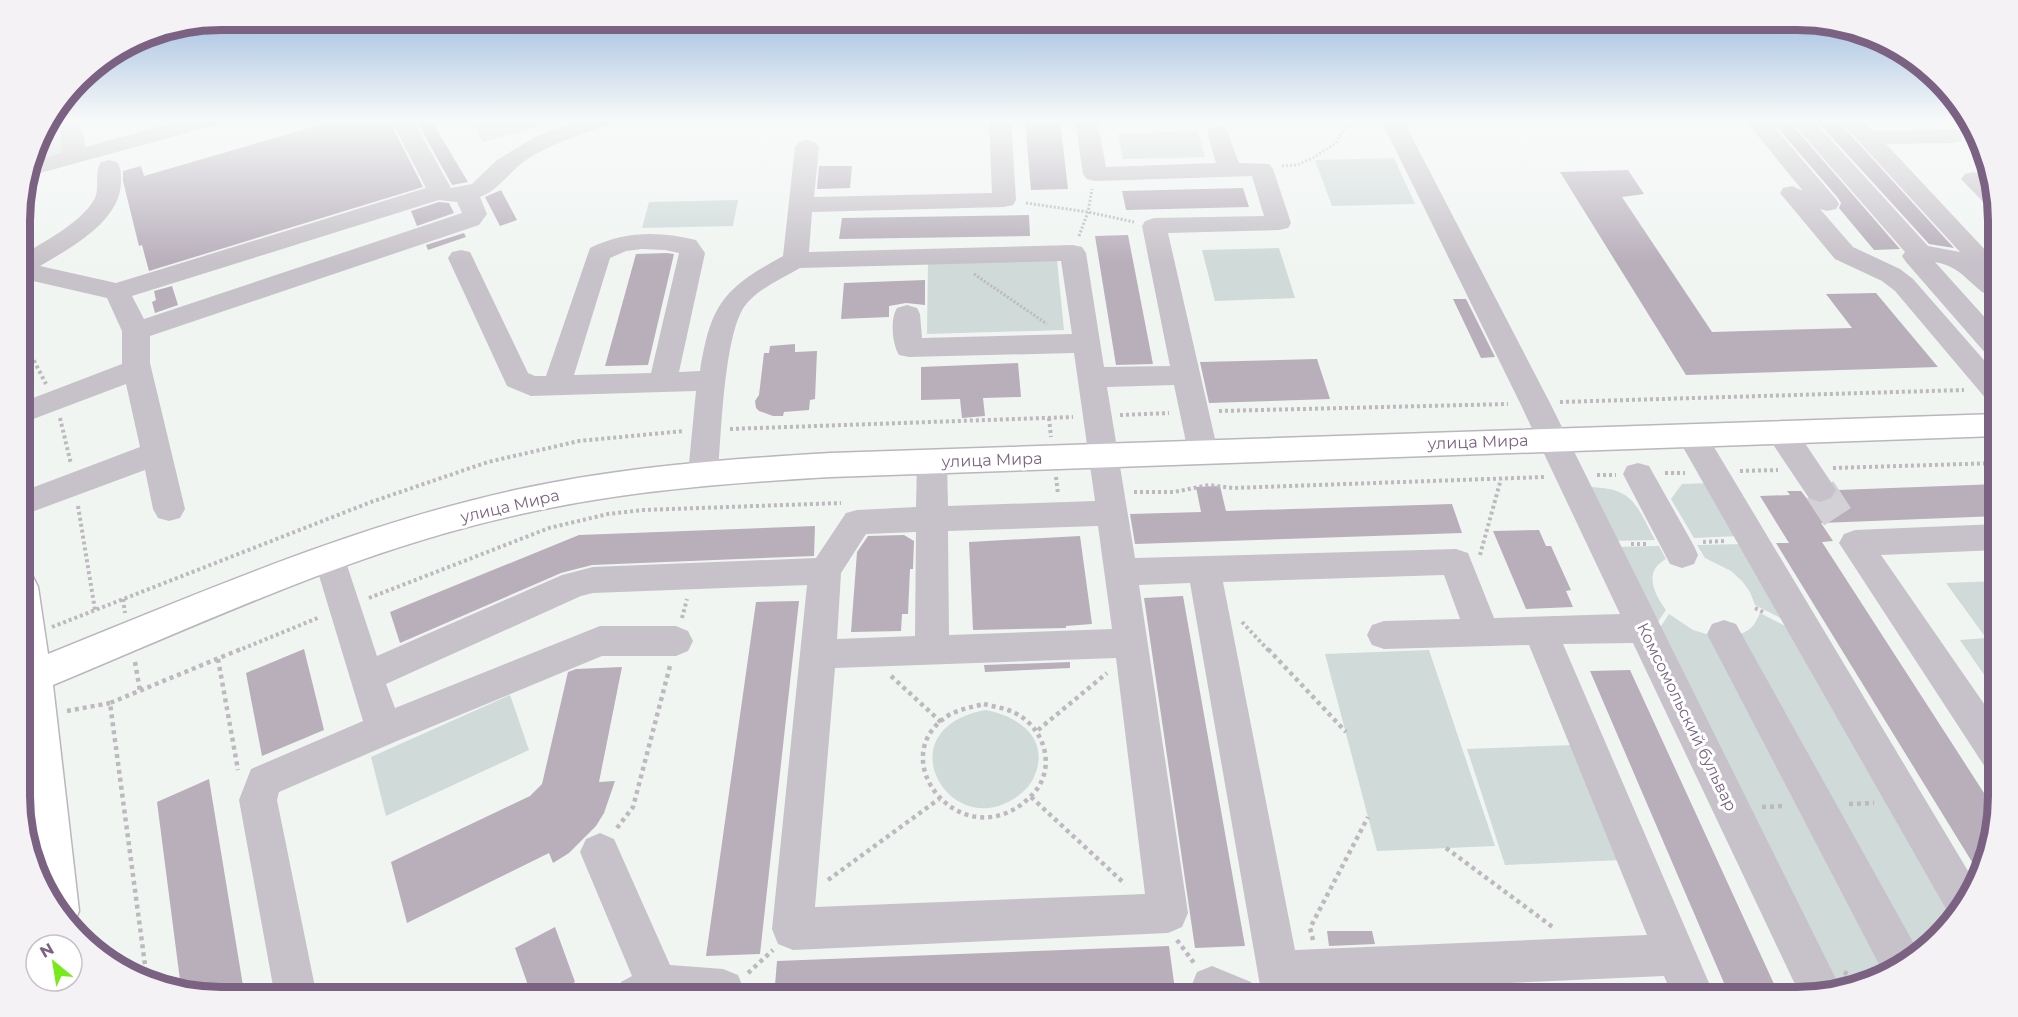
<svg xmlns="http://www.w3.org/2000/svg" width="2018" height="1017" viewBox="0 0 2018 1017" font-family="Montserrat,sans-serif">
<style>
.green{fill:#cfdad9}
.building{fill:#b8afbb}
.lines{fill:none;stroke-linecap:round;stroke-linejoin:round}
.minor-tunnel{stroke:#d3d0d6;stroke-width:32;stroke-dasharray:32 16;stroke-linecap:butt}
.major-casing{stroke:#bbb5bd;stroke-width:3}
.path-far2{stroke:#bdb9bf;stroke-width:3;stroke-dasharray:2 2;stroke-linecap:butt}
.path-far1{stroke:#bdb9bf;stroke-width:4;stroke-dasharray:3 3;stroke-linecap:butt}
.path{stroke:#bdb9bf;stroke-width:4.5;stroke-dasharray:4 4;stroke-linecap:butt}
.minor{fill:#c7c2c9;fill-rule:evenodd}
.major{fill:#fff;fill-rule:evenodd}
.labels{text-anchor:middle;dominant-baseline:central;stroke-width:6;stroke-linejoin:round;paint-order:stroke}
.street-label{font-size:16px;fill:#7b6283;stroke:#fff}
.rim{fill:none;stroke:#7b6283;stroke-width:8}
</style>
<rect width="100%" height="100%" fill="#f0f5f2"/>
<path class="green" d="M 470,120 L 563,120 L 483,142 Z
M 1198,131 L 1205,157 L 1123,159 L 1118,134 Z
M 67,136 L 68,154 L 33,158 L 39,139 Z
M 1394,158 L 1415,204 L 1332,206 L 1315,160 Z
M 738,200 L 733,226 L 642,228 L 649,202 Z
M 1279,248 L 1295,298 L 1215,301 L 1202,250 Z
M 1057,260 L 1064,330 L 927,334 L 928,263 Z
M 1710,483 L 1740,536 L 1694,538 L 1671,499 L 1682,484 Z
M 1583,487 C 1632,487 1634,500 1655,540 L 1609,541 Z
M 1745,544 L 1790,623 L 1755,605 L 1750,592 L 1742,581 L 1731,571 L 1705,558 L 1697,545 Z
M 1659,546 L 1666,559 C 1643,571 1654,594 1666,610 L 1653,629 L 1613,547 Z
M 1998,581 L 1998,695 L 1960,640 L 1986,638 L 1946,583 Z
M 1760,613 L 1795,631 L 1956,909 L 1915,956 L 1736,635 C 1750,632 1755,625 1760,613 Z
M 1669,614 L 1693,630 L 1713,636 L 1889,970 L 1831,990 L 1656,634 Z
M 1429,650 L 1495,846 L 1377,851 L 1325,654 Z
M 510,695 L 529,750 L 386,816 L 371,757 Z
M 985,710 C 1020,716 1052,740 1033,779 C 1028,789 1019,796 1010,801 C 946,837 886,729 985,710 Z
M 1574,745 L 1621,860 L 1505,865 L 1467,749 Z"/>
<path class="building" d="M 337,120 L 389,120 L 423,187 L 149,271 L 142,245 L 139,246 L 123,181 L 123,171 L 141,166 L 144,176 Z
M 416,120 L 431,120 L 468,182 L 452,185 Z
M 1025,120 L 1060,120 L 1068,189 L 1031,190 Z
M 1771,120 L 1788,120 L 1900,249 L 1874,250 L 1839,208 L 1841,203 L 1838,198 Z
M 1816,120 L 1837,120 L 1954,248 L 1929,244 Z
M 819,166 L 852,166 L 850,188 L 817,189 Z
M 1628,170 L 1644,194 L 1622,197 L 1712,332 L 1852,328 L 1826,294 L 1876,293 L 1938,367 L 1686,375 L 1560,172 Z
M 1243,188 L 1249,207 L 1126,210 L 1122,191 Z
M 501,190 L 517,220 L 500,226 L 485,197 Z
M 439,202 L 449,203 L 454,213 L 417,226 L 411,211 Z
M 1029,215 L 1030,236 L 839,239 L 842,218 Z
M 464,233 L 466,237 L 428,250 L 426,245 Z
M 1128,235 L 1153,364 L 1116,365 L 1095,236 Z
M 667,253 L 674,254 L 648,365 L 605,366 L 636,254 Z
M 925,280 L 925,305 L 906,303 L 889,306 L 889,317 L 841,319 L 844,283 Z
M 172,286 L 178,305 L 155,313 L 152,302 L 156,300 L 154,291 Z
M 1453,299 L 1466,299 L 1495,357 L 1481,358 Z
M 795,344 L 795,352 L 817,351 L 815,399 L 810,400 L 809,410 L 784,412 L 783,416 L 773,416 L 759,411 L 756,408 L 755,401 L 759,395 L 764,353 L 769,353 L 770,346 Z
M 1317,359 L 1330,399 L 1209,403 L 1200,362 Z
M 1018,363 L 1021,397 L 983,398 L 985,416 L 962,418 L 960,399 L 921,400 L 921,367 Z
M 1998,484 L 1998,516 L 1821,523 L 1833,541 L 1822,542 L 1995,810 L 1980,875 L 1776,543 L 1789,543 L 1760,496 L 1790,495 L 1787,491 L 1801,491 L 1808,500 L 1821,504 L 1833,499 L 1838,490 Z
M 1220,486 L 1226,511 L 1452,504 L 1462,533 L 1135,544 L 1130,514 L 1201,512 L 1196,487 Z
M 815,526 L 814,556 L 592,565 L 561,573 L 400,643 L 390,612 L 579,535 Z
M 1539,530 L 1546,546 L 1551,546 L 1571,590 L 1566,591 L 1573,607 L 1526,609 L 1493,531 Z
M 904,535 L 914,541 L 913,569 L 910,569 L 908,614 L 902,614 L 901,631 L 851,632 L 857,552 L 868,536 Z
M 1080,536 L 1092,624 L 1066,626 L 1066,628 L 973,630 L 969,542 Z
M 1183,596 L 1245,946 L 1195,948 L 1144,598 Z
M 799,601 L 760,954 L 706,956 L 756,602 Z
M 304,649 L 324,730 L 262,756 L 246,673 Z
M 1070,662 L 1070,668 L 985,672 L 984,665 Z
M 622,667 L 599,782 L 615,781 L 604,813 L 596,826 L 569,853 L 553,863 L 549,853 L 407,923 L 391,862 L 530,796 L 542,784 L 568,672 L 576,669 Z
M 1630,670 L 1780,997 L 1730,997 L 1590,671 Z
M 209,779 L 245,998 L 221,998 L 181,988 L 157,802 Z
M 555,927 L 575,982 L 548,997 L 532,997 L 515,948 Z
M 1327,931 L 1372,931 L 1375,944 L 1329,946 Z
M 1169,946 L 1176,997 L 774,997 L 777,961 Z"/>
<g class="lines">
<path class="minor-tunnel" d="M 1820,490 L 1841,522"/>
<g class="major-casing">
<path id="major" d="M 1997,414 L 1997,436 L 831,477 C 727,483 623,491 521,514 C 359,549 205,622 53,685 L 79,911 L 73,926 L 61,918 L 31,845 L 21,736 L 21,573 L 33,577 L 38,587 L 48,654 C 202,592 357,524 520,489 C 622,467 727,459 831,453 Z"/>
</g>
<path class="path-far2" d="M 39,137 L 50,136
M 1282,166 L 1297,165 L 1313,158 L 1336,143 L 1344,129 L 1359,120
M 1026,203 L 1088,212 L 1134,222
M 1079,236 L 1088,212 L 1092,189
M 974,274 L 1047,324
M 20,334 L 32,357"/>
<path class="path-far1" d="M 31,355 L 46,384
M 1560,402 L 1964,390
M 1219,411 L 1508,404
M 1120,415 L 1169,413
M 60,418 L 71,464
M 1049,418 L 1051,437
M 730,429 L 1073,417
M 1833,468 L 1998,463
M 1740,471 L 1778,470
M 1665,473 L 1685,473
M 1597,475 L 1616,475
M 1056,477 L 1058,494
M 1134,492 L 1174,492 L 1209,485 L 1233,488 L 1544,477
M 78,506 L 95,610
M 1703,542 L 1725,541
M 1631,544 L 1647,544
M 1480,555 L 1501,479
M 369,598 L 549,528 L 608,514 L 643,510 L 841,503
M 123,599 L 125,613
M 1755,608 L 1765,613
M 682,618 L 687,599
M 1242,622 L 1269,651
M 52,627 L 371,502 L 488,462 L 579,441 L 684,431
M 237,651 L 320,617"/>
<path class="path" d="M 1268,649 L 1346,732
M 218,659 L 238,770
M 135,662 L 140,691
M 891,676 L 941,722
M 984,704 C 994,707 1006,708 1015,713 C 1045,728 1057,768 1033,794 C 967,864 878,759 949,715 C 960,709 972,707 984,704 Z
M 67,711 L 110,703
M 1038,730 L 1107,673
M 1031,797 L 1125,884
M 1849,804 L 1874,803
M 1762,807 L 1784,806
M 617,828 L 633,807 L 670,666
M 1446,848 L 1554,928
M 828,880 L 939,799
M 1177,940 L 1194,963
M 1313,940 L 1310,928 L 1368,817
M 1844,972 L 1858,981
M 748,973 L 773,950
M 147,980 L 110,703 L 241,649"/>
<path class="minor" d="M 56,120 L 78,120 L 84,138 L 85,147 L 183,120 L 219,120 L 216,125 L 29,176 L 33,161 L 61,153 L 62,138 Z
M 391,120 L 413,120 L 451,188 L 472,184 L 497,160 L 535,137 L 579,120 L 610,120 L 607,125 C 580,135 550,144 526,160 C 510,171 498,191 480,197 L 487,214 L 479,225 L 150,336 L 150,363 L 185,509 L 180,518 L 169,521 L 158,518 L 153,509 L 145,470 L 21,516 L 21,492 L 140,447 L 126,384 L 20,424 L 20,403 L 122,364 L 122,331 L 107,298 L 20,278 L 20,256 C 41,244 84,221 95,198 C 100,187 94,172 101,162 L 109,160 L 117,162 C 121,168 121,173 121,180 C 122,221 70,248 40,266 L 116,283 L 426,188 ZM 439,200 L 457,202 L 462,213 L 144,319 L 132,296 Z
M 989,120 L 1011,120 L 1016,200 L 1013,205 L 1004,207 L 812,212 L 809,252 L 1073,245 L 1082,247 L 1086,253 L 1104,367 L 1170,366 L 1142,226 L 1145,221 L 1154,218 L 1264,216 L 1252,176 L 1095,181 L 1087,179 L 1083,174 L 1075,120 L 1097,120 L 1106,167 L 1216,163 L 1207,133 L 1210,128 L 1218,126 L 1226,128 L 1239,163 L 1269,164 L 1273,169 L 1291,223 L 1288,228 L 1279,230 L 1168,233 L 1218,452 L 1214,460 L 1203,463 L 1192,460 L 1188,452 L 1174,385 L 1107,387 L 1135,558 L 1456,549 L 1468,553 L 1494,618 L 1620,614 L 1520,403 L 1381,120 L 1403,120 L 1550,403 L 1840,987 L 1809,997 L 1801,997 L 1633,643 L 1563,644 L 1715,997 L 1673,997 L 1664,976 L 1304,992 L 1304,997 L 1262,997 L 1190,583 L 1139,585 L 1188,913 L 1182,927 L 1168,933 L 793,950 L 778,944 L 772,929 L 807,585 L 593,593 L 581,596 L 386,684 L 395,708 L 600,626 L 676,626 L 688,631 L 693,641 L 688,651 L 676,656 L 602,656 L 397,741 L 279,792 L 277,800 L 317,997 L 275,997 L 239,800 L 251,769 L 363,721 L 314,559 L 318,550 L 330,546 L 342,550 L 377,656 L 562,575 L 593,567 L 816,558 L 846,513 L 857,510 L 916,507 L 917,462 L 921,454 L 932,451 L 943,454 L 947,462 L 948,506 L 1095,501 L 1074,353 L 909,357 L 899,355 C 892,344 890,319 897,308 L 907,305 L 917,308 L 920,314 L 922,338 L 1072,334 L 1061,261 L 800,268 C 781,279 757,289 744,307 C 724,337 721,436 718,474 L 714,482 L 703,485 L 692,482 L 688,474 L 696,391 L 531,396 L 507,386 L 448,258 L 452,252 L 461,250 L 470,252 L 528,373 L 535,376 L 546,376 L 590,248 C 624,231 659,231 696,240 L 705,253 L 679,372 L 700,371 C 711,304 723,289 783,256 L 795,147 L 799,142 L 807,140 L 815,142 L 819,147 L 814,197 L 992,193 ZM 642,249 L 665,250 L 679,253 L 651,373 L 574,375 L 610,258 L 626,251 ZM 1098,526 L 1112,629 L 949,635 L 948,531 ZM 916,532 L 915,636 L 837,639 L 841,573 L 866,534 ZM 1444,575 L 1460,619 L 1384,621 L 1372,625 L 1367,635 L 1372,645 L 1384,649 L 1529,645 L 1647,935 L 1295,950 L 1223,582 ZM 1116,658 L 1145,894 L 815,907 L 835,668 Z
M 1745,120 L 1768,120 L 1836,199 L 1839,204 L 1836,209 L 1827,211 L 1820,209 L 1853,247 L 1900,269 L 1913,279 L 1997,375 L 1997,403 L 1987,400 L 1895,291 L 1882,281 L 1835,259 L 1780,193 L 1783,188 L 1792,186 L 1803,191 Z
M 1790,120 L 1813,120 L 1928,246 L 1960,252 L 1839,120 L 1862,120 L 1873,131 L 1952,129 L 1960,131 L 1963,136 L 1960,141 L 1952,143 L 1886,144 L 1988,253 L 1987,267 L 1997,276 L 1997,299 C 1973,293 1966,267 1935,262 L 1997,331 L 1997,357 L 1987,355 L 1906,262 L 1902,256 L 1905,252 Z
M 1973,172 C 1992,177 1997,191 1997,209 L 1988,207 L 1961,179 L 1965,174 Z
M 1781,421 L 1792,424 L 1831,482 L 1836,490 L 1831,498 L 1820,502 L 1809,498 L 1770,440 L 1766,432 L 1770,424 Z
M 1691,424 L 1702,427 L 1977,886 L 1950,916 L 1676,435 L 1680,427 Z
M 1638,463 L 1649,466 L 1694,546 L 1698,555 L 1694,564 L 1682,568 L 1670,564 L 1623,474 L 1627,466 Z
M 1998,524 L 1998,550 L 1881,555 L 1998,724 L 1998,772 L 1985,767 L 1839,543 L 1844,534 L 1855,530 Z
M 1724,620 L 1736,624 L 1918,951 L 1908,964 L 1883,972 L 1707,634 L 1712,624 Z
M 600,833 L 614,839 L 670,965 L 723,969 L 738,975 L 744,990 L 742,997 L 615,997 L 621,982 L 632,976 L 580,852 L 586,839 Z
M 1212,966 L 1251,982 L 1257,997 L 1195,997 L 1191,987 L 1197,972 Z"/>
<use href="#major" class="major"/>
</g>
<linearGradient id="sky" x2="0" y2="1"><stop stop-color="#9cbadf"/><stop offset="0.46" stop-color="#f8faf9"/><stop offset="1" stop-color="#f8faf9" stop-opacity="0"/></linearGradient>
<rect width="2018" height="262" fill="url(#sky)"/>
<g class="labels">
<g class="street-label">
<text transform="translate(1478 442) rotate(-2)">улица Мира</text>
<text transform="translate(992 460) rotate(-2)">улица Мира</text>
<text transform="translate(510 506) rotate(-13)">улица Мира</text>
<text transform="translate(1687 717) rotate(64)">Комсомольский бульвар</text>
</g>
</g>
<path d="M0 0H2018V1017H0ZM221 30H1797A191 191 0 0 1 1988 221V796A191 191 0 0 1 1797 987H221A191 191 0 0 1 30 796V221A191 191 0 0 1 221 30Z" fill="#f4f2f5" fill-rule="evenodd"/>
<path class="rim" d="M221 30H1797A191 191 0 0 1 1988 221V796A191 191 0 0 1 1797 987H221A191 191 0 0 1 30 796V221A191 191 0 0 1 221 30Z"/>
<g transform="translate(54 963) rotate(330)"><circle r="28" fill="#ffffff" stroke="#cac0cd" stroke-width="1.5"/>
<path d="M0-4.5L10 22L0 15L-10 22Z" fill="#78ea1b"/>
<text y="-9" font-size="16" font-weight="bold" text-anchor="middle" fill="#7b6283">N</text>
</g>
</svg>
